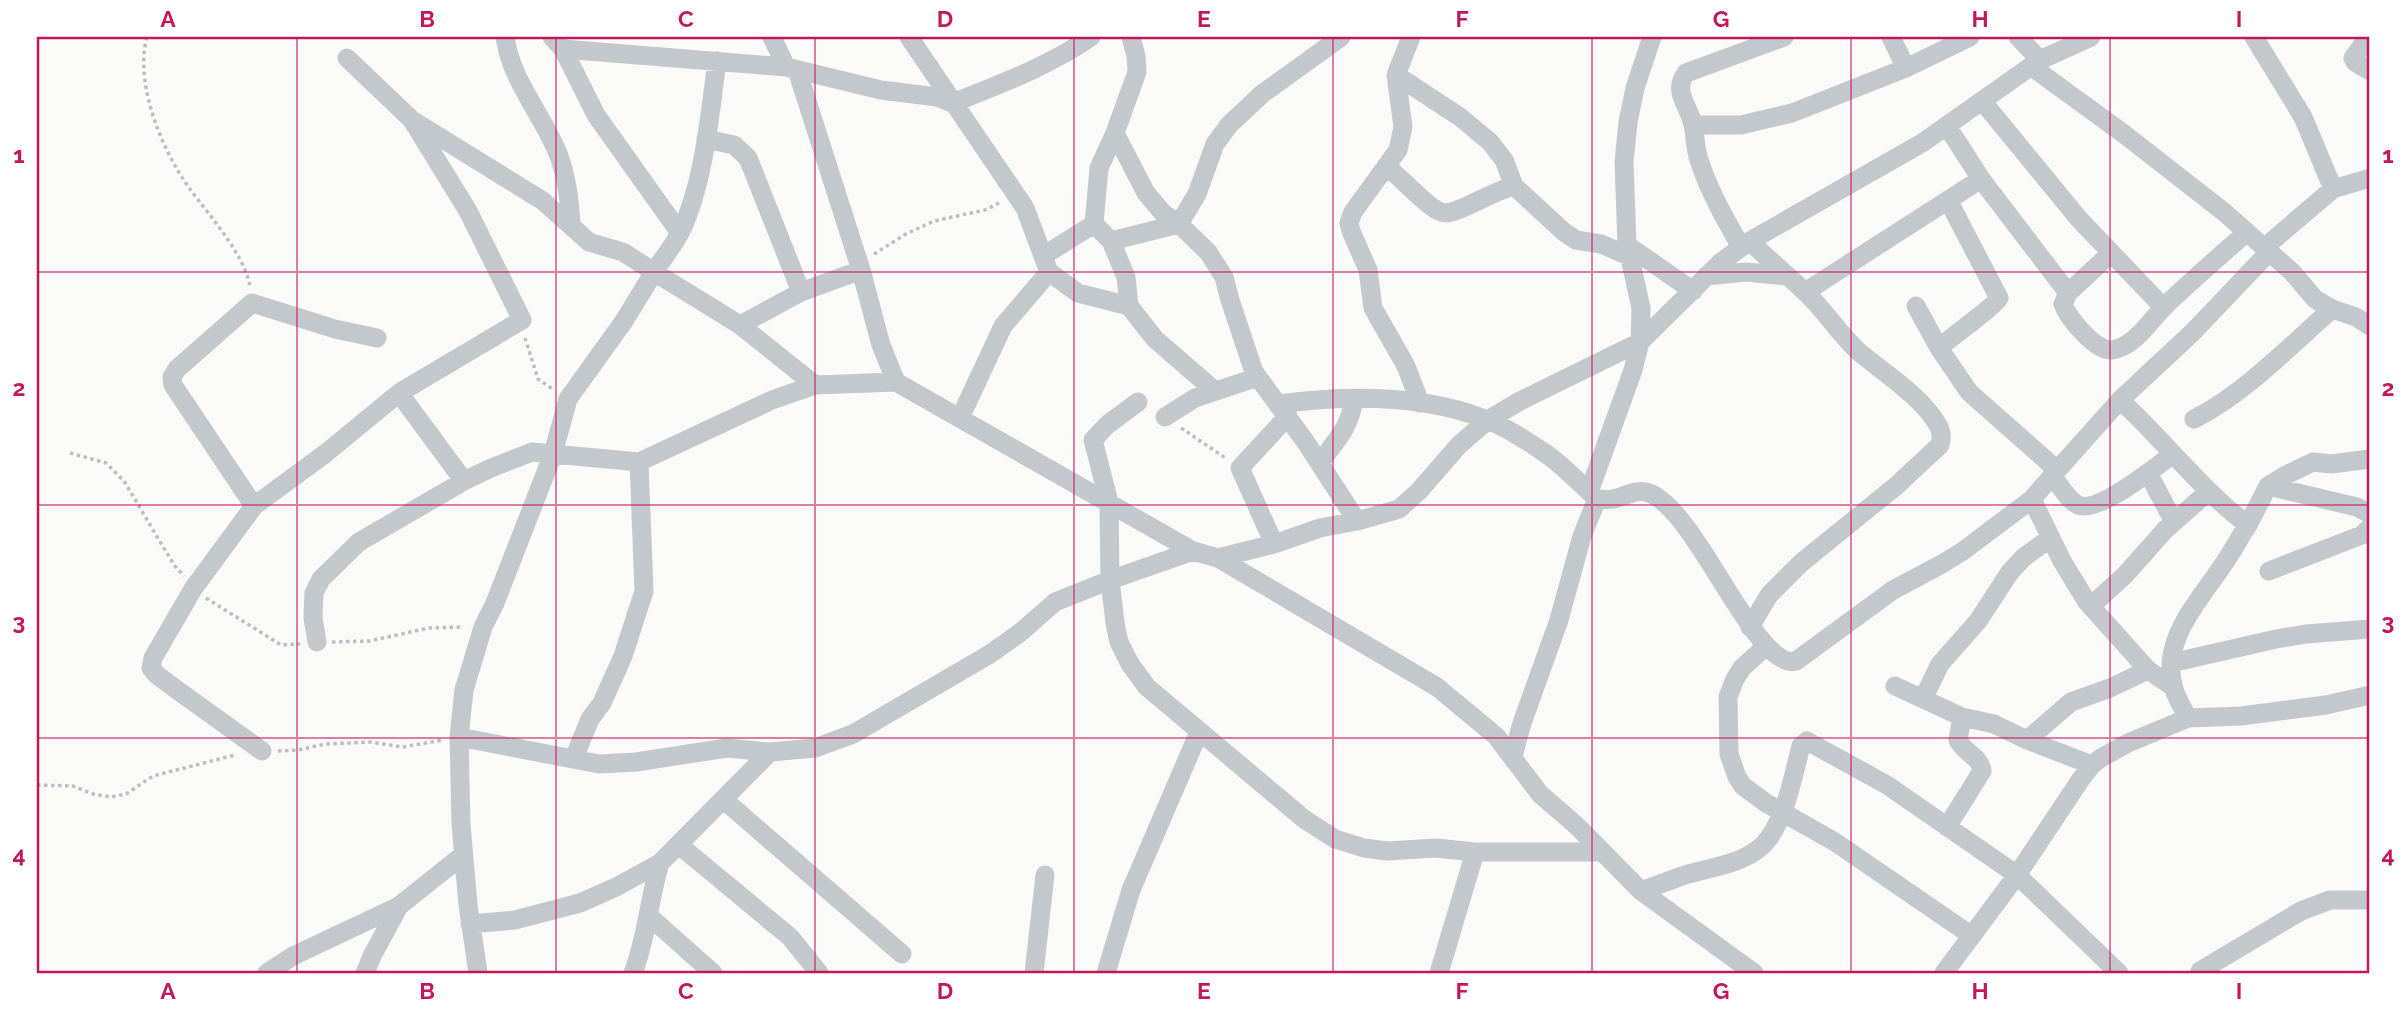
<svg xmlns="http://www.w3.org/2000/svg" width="2407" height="1010" viewBox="0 0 2407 1010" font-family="Raleway,sans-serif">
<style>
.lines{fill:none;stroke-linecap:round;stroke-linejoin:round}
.path{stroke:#bbbfc2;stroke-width:3.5;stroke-dasharray:3.5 3.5;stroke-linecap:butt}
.street{stroke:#c3c8cc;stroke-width:19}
.grid{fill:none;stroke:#c2185b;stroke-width:2;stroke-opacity:0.55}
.neatline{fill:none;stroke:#c2185b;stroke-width:2.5}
.grid-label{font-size:23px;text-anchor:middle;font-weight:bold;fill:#c2185b}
</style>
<rect width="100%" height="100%" fill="#fafaf8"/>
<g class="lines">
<path class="path" d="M 147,37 C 134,83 162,151 190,189 C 210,217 243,252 250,286
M 874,254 L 906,234 L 934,221 L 985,210 L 1001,202
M 525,338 L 538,379 L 554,390
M 1181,428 L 1227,459
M 70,453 L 106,463 L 124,481 L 174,565 L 184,576
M 206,598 L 281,645 L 300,644
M 332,642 L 369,641 L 429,628 L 463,627
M 278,751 L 298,750 L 325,744 L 371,742 L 403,747 L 443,740
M 37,785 L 73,786 L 93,794 L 111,797 L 126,794 L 153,776 L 235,755
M 2368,973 L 2370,969"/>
<path class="street" d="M 505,37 C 511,81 543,115 559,156 C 567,178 570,203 571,226
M 552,37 L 563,49 L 596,115 L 680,233
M 772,37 L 786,67
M 909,37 L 1025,208 L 1049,272 L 1078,293 L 1129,306
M 1411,37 L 1396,75 L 1403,127 L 1398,150 L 1353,212 L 1349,223 L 1351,231 L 1368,270 L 1373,308 L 1406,366 L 1420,403
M 1891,37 L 1906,68
M 2018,37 L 2040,60
M 2254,37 L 2303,117 L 2333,189
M 2368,37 L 2353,58 L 2355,62 L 2370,71
M 563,49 L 786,67 L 881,90 L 937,97 L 953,103 C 1002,83 1047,67 1091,37
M 717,61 C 710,113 704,183 681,231 C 674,245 663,258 654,272 L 740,325 L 815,385
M 2032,67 L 2124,134 L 2224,212 L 2292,272 L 2315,299 L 2332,309 L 2356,317 L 2370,326
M 797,70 L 861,270 L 881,345 L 896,382 L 1193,551 L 1218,558 L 1437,687 L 1496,736 L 1540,794 L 1577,826 L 1641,891 L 1754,973
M 1396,75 L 1460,117 L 1490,142 L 1504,160 L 1514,186 L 1564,232 L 1576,240 L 1601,244 L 1629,256
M 1983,102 L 2079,219 L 2163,307
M 412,120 L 543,201 L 589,242 L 623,252 L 654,272 L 624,321 L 568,399 L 553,454 L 495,603 L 483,627 L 464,690 L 459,737 L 461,824 L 468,905 L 478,973
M 1693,125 L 1741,125 L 1792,113 L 1906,68 L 1970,37
M 1947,126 L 1981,179 L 2068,293
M 1115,133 L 1146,193 L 1163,213 L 1179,224 L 1208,252 L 1224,277 L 1230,300 L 1254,372 L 1305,441 L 1357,521
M 706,139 L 734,145 L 748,158 L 801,292
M 1386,166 C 1402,179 1416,195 1432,207 C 1436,210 1441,213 1447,213 C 1463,211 1493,191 1514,186
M 1111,241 L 1094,224 L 1099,168 L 1115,133 L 1137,72 L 1136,56 L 1131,37
M 1750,241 C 1767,259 1787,274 1805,292 C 1825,310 1839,334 1859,352 C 1884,373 1921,396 1938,425 C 1942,432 1942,438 1940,445 L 1896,486 L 1801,563 L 1769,595 L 1750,627
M 1627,245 L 1693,291
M 1741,247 C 1725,219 1709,191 1699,160 C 1694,146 1696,130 1691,118 C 1685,101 1674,90 1686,73 L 1784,37
M 2265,247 L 2333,189 L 2370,178
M 2111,253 L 2068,293 L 2063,304 C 2068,318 2096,352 2112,350 C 2136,346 2150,320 2166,305 C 2192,280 2220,256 2247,232
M 1043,256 L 1094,224
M 1706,276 L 1746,272 L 1786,276
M 1805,292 L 1981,179
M 1916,306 L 1939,348 L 1969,392 L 2056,469
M 740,325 L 801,292 L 861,270
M 1939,348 C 1950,338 1996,305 1999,298 L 1948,200
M 1215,391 L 1155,339 L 1129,306 L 1126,277 L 1111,241 L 1179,224 L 1197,194 L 1215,144 L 1229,125 L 1262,94 L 1341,37
M 399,393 L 464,481
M 2120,400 C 2164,440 2200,489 2248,525 C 2240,537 2233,550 2225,562 C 2201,599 2159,640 2174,689 C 2177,699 2183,709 2188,718
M 1138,402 L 1107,425 L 1093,440 L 1109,502 L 1110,580 L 1115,623 L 1119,642 L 1130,664 L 1147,687 L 1304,819 L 1335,839 L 1364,848 L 1387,851 L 1436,848 L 1475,852 L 1601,852
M 1279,404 C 1347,395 1420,394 1485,419 C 1506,427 1527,441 1545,453 C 1564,466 1580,484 1597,499 C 1602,499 1608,500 1613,499 C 1626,497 1635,488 1649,493 C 1698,511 1755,671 1796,661 L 1893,590 L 1942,564 L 1963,551 L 2032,499 L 2052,476 C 2060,485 2067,499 2078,505 C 2098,514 2157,466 2173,454
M 1165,417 L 1195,398 L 1258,377
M 960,418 L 1003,326 L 1049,272
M 2194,419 C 2243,395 2291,345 2332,309
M 1320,462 C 1337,440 1350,427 1354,399
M 2148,473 L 2174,522
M 2052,476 L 2120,400 L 2193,332 L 2270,251
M 2268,486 L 2357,507 L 2370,514
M 1589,492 L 1633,370 L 1640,342 L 1641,308 L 1627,245 L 1624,162 L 1628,122 L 1635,88 L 1652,37
M 2032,499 L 2062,561 L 2087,602 L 2148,670 L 2173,687
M 254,506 L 173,385 L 172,377 L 177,369 L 252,303 L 335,329 L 377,338
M 2248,525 L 2268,486 L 2284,476 L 2313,462 L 2331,464 L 2370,459
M 1274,544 L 1240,468 L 1288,416
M 1218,558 L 1274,544 L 1320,528 L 1357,521 L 1399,509 L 1419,491 L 1459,445 L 1488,420 L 1520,401 L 1640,342 L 1720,263 L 1750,241 L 1922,143 L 2040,60 L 2091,37
M 2269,571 L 2362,535 L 2370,527
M 2091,606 L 2125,575 L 2165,530 L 2209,491
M 317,642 L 313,618 L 314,593 L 321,579 L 359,542 L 464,481 L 491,468 L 532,452 L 639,462 L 772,400 L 815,385 L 896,382
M 1766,646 L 1742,668 L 1735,679 L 1728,697 L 1729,754 L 1737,777 L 1743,786 L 1766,803 L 1835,842 L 1972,936
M 2171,663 L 2276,639 L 2306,634 L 2370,629
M 1895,686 L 1962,717 L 1994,724 L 2027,740 L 2092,765
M 1923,699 L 1940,664 L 1978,621 L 2010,572 L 2023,558 L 2050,538
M 459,737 L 599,764 L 636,762 L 727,748 L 770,752 L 815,748 L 853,734 L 990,654 L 1021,632 L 1055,602 L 1110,580 L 1193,551
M 2027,740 L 2071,702 L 2110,688 L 2148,670
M 262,751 L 180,692 L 157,675 L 151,668 L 153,658 L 193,589 L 254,506 L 326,453 L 399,393 L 522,320 L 468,211 L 412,120 L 347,58
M 1513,756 L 1522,723 L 1559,620 L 1582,536 L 1597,499
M 574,758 L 590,719 L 602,703 L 623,656 L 644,591 L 639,462
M 724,800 L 902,954
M 1947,827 L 1982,771 C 1980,756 1964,753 1958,740 L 1962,717
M 679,845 L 790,937 L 819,973
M 1641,891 C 1655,886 1668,881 1682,876 C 1710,867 1751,864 1769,838 C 1787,812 1793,776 1801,746 L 1807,741 L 1887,785 L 2017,875 L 2119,973
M 650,917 L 713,973
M 470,924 L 515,920 L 580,903 L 616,887 L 660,863 L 770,752
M 2200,971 L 2301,911 L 2330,900 L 2370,900
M 267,973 L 293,956 L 399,906
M 365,973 L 372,956 L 399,906 L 463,855
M 633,973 C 647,937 649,899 660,863
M 1034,973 L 1045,875
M 1106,973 L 1131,890 L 1199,732
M 1439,973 L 1475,852
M 1944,973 L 2017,875 L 2081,779 L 2092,765 L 2101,758 L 2128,743 L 2188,718 L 2241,716 L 2326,705 L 2370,695"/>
</g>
<path class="grid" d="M 297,37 L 297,973M 556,37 L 556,973M 815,37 L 815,973M 1074,37 L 1074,973M 1333,37 L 1333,973M 1592,37 L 1592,973M 1851,37 L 1851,973M 2110,37 L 2110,973M 37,272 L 2370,272M 37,505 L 2370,505M 37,738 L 2370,738"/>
<rect width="2407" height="1010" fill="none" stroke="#ffffff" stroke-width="77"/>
<rect x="38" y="38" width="2330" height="934" class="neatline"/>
<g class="grid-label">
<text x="168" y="27">A</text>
<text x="427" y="27">B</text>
<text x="686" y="27">C</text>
<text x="945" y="27">D</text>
<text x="1204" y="27">E</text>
<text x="1462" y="27">F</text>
<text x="1721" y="27">G</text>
<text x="1980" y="27">H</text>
<text x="2239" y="27">I</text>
<text x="19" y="163">1</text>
<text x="2388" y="163">1</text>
<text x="19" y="396">2</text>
<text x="2388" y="396">2</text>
<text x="19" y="630">3</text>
<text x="2388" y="630">3</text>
<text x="19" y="863">4</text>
<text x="2388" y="863">4</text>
<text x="168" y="999">A</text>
<text x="427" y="999">B</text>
<text x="686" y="999">C</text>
<text x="945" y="999">D</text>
<text x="1204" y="999">E</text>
<text x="1462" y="999">F</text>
<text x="1721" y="999">G</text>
<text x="1980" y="999">H</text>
<text x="2239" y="999">I</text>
</g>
</svg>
